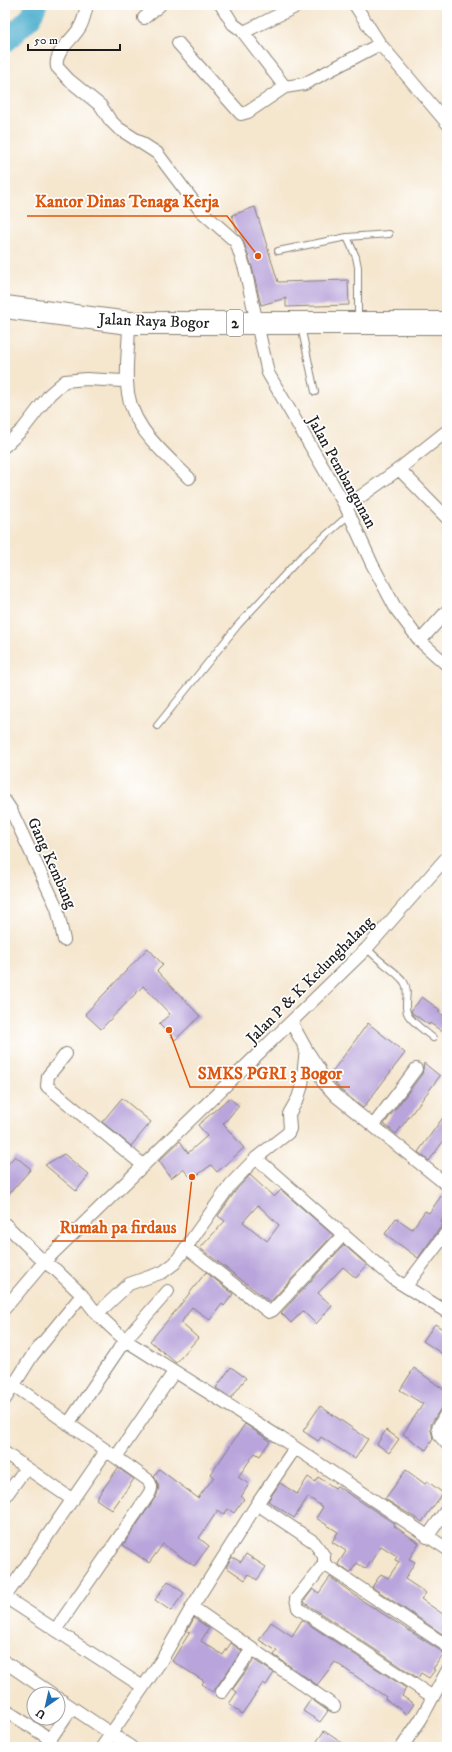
<svg xmlns="http://www.w3.org/2000/svg" width="452" height="1752" viewBox="0 0 452 1752" font-family="'IM FELL DW Pica',serif">
<style>
.lines{fill:none;stroke-linecap:round;stroke-linejoin:round}
.river{stroke:#4eafcd;stroke-width:22}
.building{fill:#b9a5db;fill-rule:evenodd}
.lane-casing{stroke:#888175;stroke-width:8}
.street-casing{stroke:#888175;stroke-width:14}
.highway-casing{stroke:#888175;stroke-width:24}
.lane{stroke:#fff;stroke-width:6}
.street{stroke:#fff;stroke-width:12}
.highway{stroke:#fff;stroke-width:22}
.labels{text-anchor:middle;dominant-baseline:central;stroke-width:3.5;stroke-linejoin:round;paint-order:stroke}
.shield{fill:#fff;stroke:#606060;stroke-width:1}
.shield-label{font-size:15px;font-weight:bold;fill:#1c1c1c}
.street-label{font-size:16px;fill:#1c1c1c;stroke:#fff}
.leader{fill:none;stroke:#de560d;stroke-width:1.5}
.callout-dot{fill:#de560d;stroke:#fff;stroke-width:1.5}
.callout-label{font-size:17px;text-anchor:middle;font-weight:bold;fill:#de560d;stroke:#fff;stroke-width:3.5;stroke-linejoin:round;paint-order:stroke}
</style>
<rect width="100%" height="100%" fill="#fff"/>
<filter id="ink" filterUnits="userSpaceOnUse"><feTurbulence type="fractalNoise" baseFrequency=".025" numOctaves="2"/><feDisplacementMap in="SourceGraphic" scale="8" xChannelSelector="R" yChannelSelector="G"/><feConvolveMatrix kernelMatrix="1 2 1 2 8 2 1 2 1" color-interpolation-filters="sRGB"/></filter>
<filter id="wash" filterUnits="userSpaceOnUse"><feTurbulence type="fractalNoise" baseFrequency=".012" numOctaves="4" result="noise"/><feDisplacementMap in="SourceGraphic" scale="16" xChannelSelector="R" yChannelSelector="G"/><feGaussianBlur stdDeviation="0.9" result="paint"/><feColorMatrix in="noise" values="0 0 0 0 0 0 0 0 0 0 0 0 0 0 0 0 0 1.4 0 .05"/><feComposite in="paint" operator="in"/></filter>
<g filter="url(#wash)">
<rect width="100%" height="100%" fill="#f5e6ce"/>
<g class="lines">
<path class="river" d="M 5,42 L 31,17 L 36,5"/>
</g>
<g id="blocks">
<path class="building" d="M 255,207 L 278,282 L 348,280 L 349,305 L 286,307 L 286,298 L 261,305 L 252,267 L 243,240 L 238,234 L 232,215 Z
M 148,948 L 163,965 L 157,971 L 200,1016 L 175,1040 L 159,1024 L 170,1014 L 143,986 L 101,1029 L 85,1014 Z
M 422,997 L 440,1010 L 438,1012 L 447,1018 L 447,1035 L 430,1023 L 429,1025 L 412,1013 L 411,1011 Z
M 368,1023 L 405,1053 L 363,1108 L 341,1090 L 329,1076 Z
M 424,1063 L 440,1076 L 396,1134 L 384,1124 L 422,1074 Z
M 122,1098 L 151,1122 L 131,1146 L 102,1122 Z
M 229,1098 L 239,1106 L 223,1124 L 244,1148 L 217,1172 L 211,1165 L 192,1179 L 183,1169 L 171,1178 L 159,1161 L 180,1141 L 188,1153 L 207,1136 L 198,1125 Z
M 447,1112 L 447,1136 L 429,1161 L 418,1152 Z
M 64,1154 L 89,1175 L 76,1191 L 45,1165 Z
M 15,1156 L 31,1169 L 5,1198 L 5,1167 Z
M 250,1175 L 274,1197 L 281,1190 L 333,1235 L 270,1302 L 200,1248 L 225,1221 L 218,1216 L 237,1189 ZM 258,1205 L 279,1225 L 267,1241 L 243,1222 Z
M 444,1192 L 447,1192 L 447,1214 L 441,1222 L 443,1224 L 418,1258 L 385,1234 L 396,1218 L 412,1229 L 425,1211 L 429,1213 Z
M 344,1245 L 367,1265 L 356,1278 L 343,1267 L 318,1293 L 332,1306 L 316,1324 L 303,1311 L 291,1323 L 281,1313 Z
M 206,1272 L 233,1294 L 224,1306 L 222,1304 L 210,1320 L 192,1307 L 181,1323 L 198,1338 L 176,1363 L 150,1341 L 178,1308 Z
M 435,1324 L 447,1332 L 447,1357 L 423,1341 Z
M 231,1367 L 246,1378 L 231,1398 L 216,1388 Z
M 414,1368 L 447,1392 L 447,1405 L 441,1408 L 431,1424 L 431,1430 L 433,1439 L 426,1450 L 403,1434 L 423,1404 L 400,1390 Z
M 320,1406 L 368,1439 L 355,1459 L 321,1437 L 318,1441 L 303,1431 Z
M 245,1424 L 270,1441 L 260,1456 L 255,1453 L 238,1477 L 249,1484 L 241,1497 L 244,1499 L 234,1513 L 228,1509 L 224,1514 L 218,1510 L 199,1538 L 209,1546 L 194,1566 L 163,1544 L 149,1563 L 123,1545 L 157,1495 L 159,1486 L 154,1476 L 159,1469 L 198,1498 L 214,1477 L 211,1474 Z
M 386,1430 L 399,1439 L 389,1453 L 377,1444 Z
M 118,1468 L 134,1479 L 112,1510 L 96,1499 Z
M 406,1470 L 425,1484 L 427,1481 L 443,1493 L 422,1522 L 385,1499 Z
M 308,1477 L 315,1482 L 318,1477 L 335,1488 L 337,1486 L 395,1524 L 394,1526 L 419,1543 L 409,1559 L 415,1562 L 405,1579 L 426,1593 L 421,1599 L 447,1617 L 447,1637 L 372,1587 L 381,1574 L 388,1578 L 399,1562 L 395,1560 L 397,1556 L 381,1546 L 366,1569 L 357,1563 L 350,1573 L 338,1564 L 346,1551 L 332,1542 L 338,1532 L 316,1518 L 323,1507 L 308,1497 L 294,1518 L 268,1501 L 280,1483 L 297,1494 Z
M 246,1554 L 266,1567 L 257,1580 L 249,1574 L 245,1580 L 226,1567 L 232,1557 L 241,1562 Z
M 330,1577 L 363,1601 L 444,1653 L 433,1669 L 435,1670 L 429,1678 L 421,1673 L 418,1678 L 305,1603 L 304,1601 L 313,1589 L 319,1593 Z
M 168,1581 L 184,1593 L 171,1611 L 155,1600 Z
M 194,1618 L 209,1628 L 201,1641 L 223,1655 L 231,1643 L 242,1651 L 213,1692 L 202,1684 L 204,1681 L 172,1661 L 190,1632 L 187,1631 Z
M 302,1620 L 406,1688 L 402,1696 L 414,1704 L 407,1714 L 385,1699 L 386,1697 L 335,1662 L 317,1685 L 274,1655 L 277,1651 L 259,1640 L 271,1622 L 292,1636 Z
M 254,1660 L 274,1673 L 266,1685 L 263,1683 L 242,1714 L 229,1704 L 237,1692 L 233,1689 Z
M 311,1699 L 328,1711 L 320,1722 L 303,1711 Z
M 324,1731 L 348,1747 L 313,1747 Z"/>
</g>
</g>
<g filter="url(#ink)">
<use href="#blocks" fill-opacity="0" stroke="#888175" stroke-width="1"/>
<g class="lines">
<g class="lane-casing">
<path id="lane" d="M 347,237 L 389,234
M 278,251 L 347,237 L 356,257 L 358,267 L 358,319
M 301,326 L 315,392
M 157,726 L 238,625 L 300,558 L 350,514
M 367,948 C 377,961 397,971 404,982 C 411,992 402,1005 408,1015 C 413,1023 425,1031 433,1038"/>
</g>
<g class="street-casing">
<path id="street" d="M 87,5 C 85,13 84,20 80,27 C 73,40 54,51 57,67 L 69,80 L 101,106 L 110,120 L 118,128 L 157,153 L 200,210 L 236,242 L 245,269 L 268,373 L 346,507 L 372,564 L 396,609 L 420,641 L 447,665
M 221,5 L 233,24 L 244,32 L 299,5
M 355,5 L 380,44 L 447,123
M 144,18 L 160,5
M 243,32 L 285,87 L 304,84 L 380,44
M 178,43 L 241,114 L 248,112 L 285,87
M 129,323 C 129,342 126,362 127,381 C 127,424 161,450 189,478
M 5,446 L 23,429 L 50,394 L 65,381 L 86,379 L 123,381 L 126,379
M 399,469 L 447,518
M 346,507 L 399,469 L 447,431
M 420,641 L 447,611
M 5,801 L 11,810 L 57,908 L 64,940
M 306,1049 L 319,1069 L 323,1082 L 336,1096 L 447,1185
M 66,1054 L 48,1076 L 47,1086 L 143,1165
M 373,1126 L 416,1069
M 256,1158 L 395,1280 L 447,1312
M 5,1224 L 44,1262 L 56,1270 L 82,1295 L 97,1314 L 125,1340 L 279,1437 L 447,1549
M 187,1248 L 269,1312 L 273,1310 L 344,1234
M 406,1286 L 447,1232
M 5,1308 L 44,1262 L 367,948 L 447,857
M 97,1314 L 129,1284 L 163,1272 L 175,1263 L 231,1184 L 256,1158 L 288,1133 L 290,1129 L 289,1114 L 298,1098 L 302,1085 L 306,1049 L 291,1022
M 5,1379 L 148,1480 C 152,1486 152,1488 149,1494 L 56,1629
M 5,1399 L 32,1356 L 82,1295
M 447,1412 L 438,1428 L 440,1436 L 447,1444
M 68,1424 L 125,1340 L 168,1291
M 5,1453 L 73,1500
M 116,1457 L 174,1372
M 5,1497 L 26,1468
M 257,1504 L 314,1542 L 324,1556 L 324,1564 L 296,1599 L 298,1608 L 433,1697
M 427,1537 L 447,1509
M 324,1564 L 447,1646
M 5,1597 L 106,1451
M 5,1597 L 143,1687
M 192,1607 L 334,1706
M 5,1662 L 52,1694
M 222,1692 L 252,1649
M 58,1698 L 131,1747
M 5,1710 L 50,1739
M 45,1747 L 68,1713
M 102,1747 L 161,1661 L 192,1607 L 257,1504 L 295,1448
M 402,1747 L 421,1719 L 447,1671"/>
</g>
<g class="highway-casing">
<path id="highway" d="M 5,307 L 129,323 L 447,323"/>
</g>
<use href="#lane" class="lane"/>
<use href="#street" class="street"/>
<use href="#highway" class="highway"/>
</g>
</g>
<g class="labels">
<rect class="shield" x="227" y="310" width="16" height="26" rx="3"/>
<g class="shield-label">
<text x="235" y="323">2</text>
</g>
<g class="street-label">
<text transform="translate(154 321) rotate(2)">Jalan Raya Bogor</text>
<text transform="translate(342 472) rotate(61)">Jalan Pembangunan</text>
<text transform="translate(52 863) rotate(66)">Gang Kembang</text>
<text transform="translate(310 980) rotate(-45)">Jalan P &amp; K Kedunghalang</text>
</g>
</g>
<path class="leader" d="M258 256L227 216H27M169 1030L190 1087H350M192 1177L185 1241H52"/>
<g class="callout-dot">
<circle cx="258" cy="256" r="4"/>
<circle cx="169" cy="1030" r="4"/>
<circle cx="192" cy="1177" r="4"/>
</g>
<g class="callout-label">
<text x="127" y="207">Kantor Dinas Tenaga Kerja</text>
<text x="270" y="1079">SMKS PGRI 3 Bogor</text>
<text x="118" y="1233">Rumah pa firdaus</text>
</g>
<rect width="452" height="1752" fill="none" stroke="#fff" stroke-width="20"/>
<g transform="translate(46 1706) rotate(214)"><circle r="19" fill="#ffffff" stroke="#a4a4a4"/>
<path d="M0-3L7 15L0 10L-7 15Z" fill="#1f6fb2"/>
<text y="-6" font-size="11" font-weight="bold" text-anchor="middle" fill="#1c1c1c">U</text>
</g>
<path d="M28 44v6h92v-6" fill="none" stroke="#1c1c1c" stroke-width="2"/>
<text x="34" y="44" font-size="12" fill="#1c1c1c" stroke="#ffffff" stroke-width="3" paint-order="stroke">50 m</text>
</svg>
